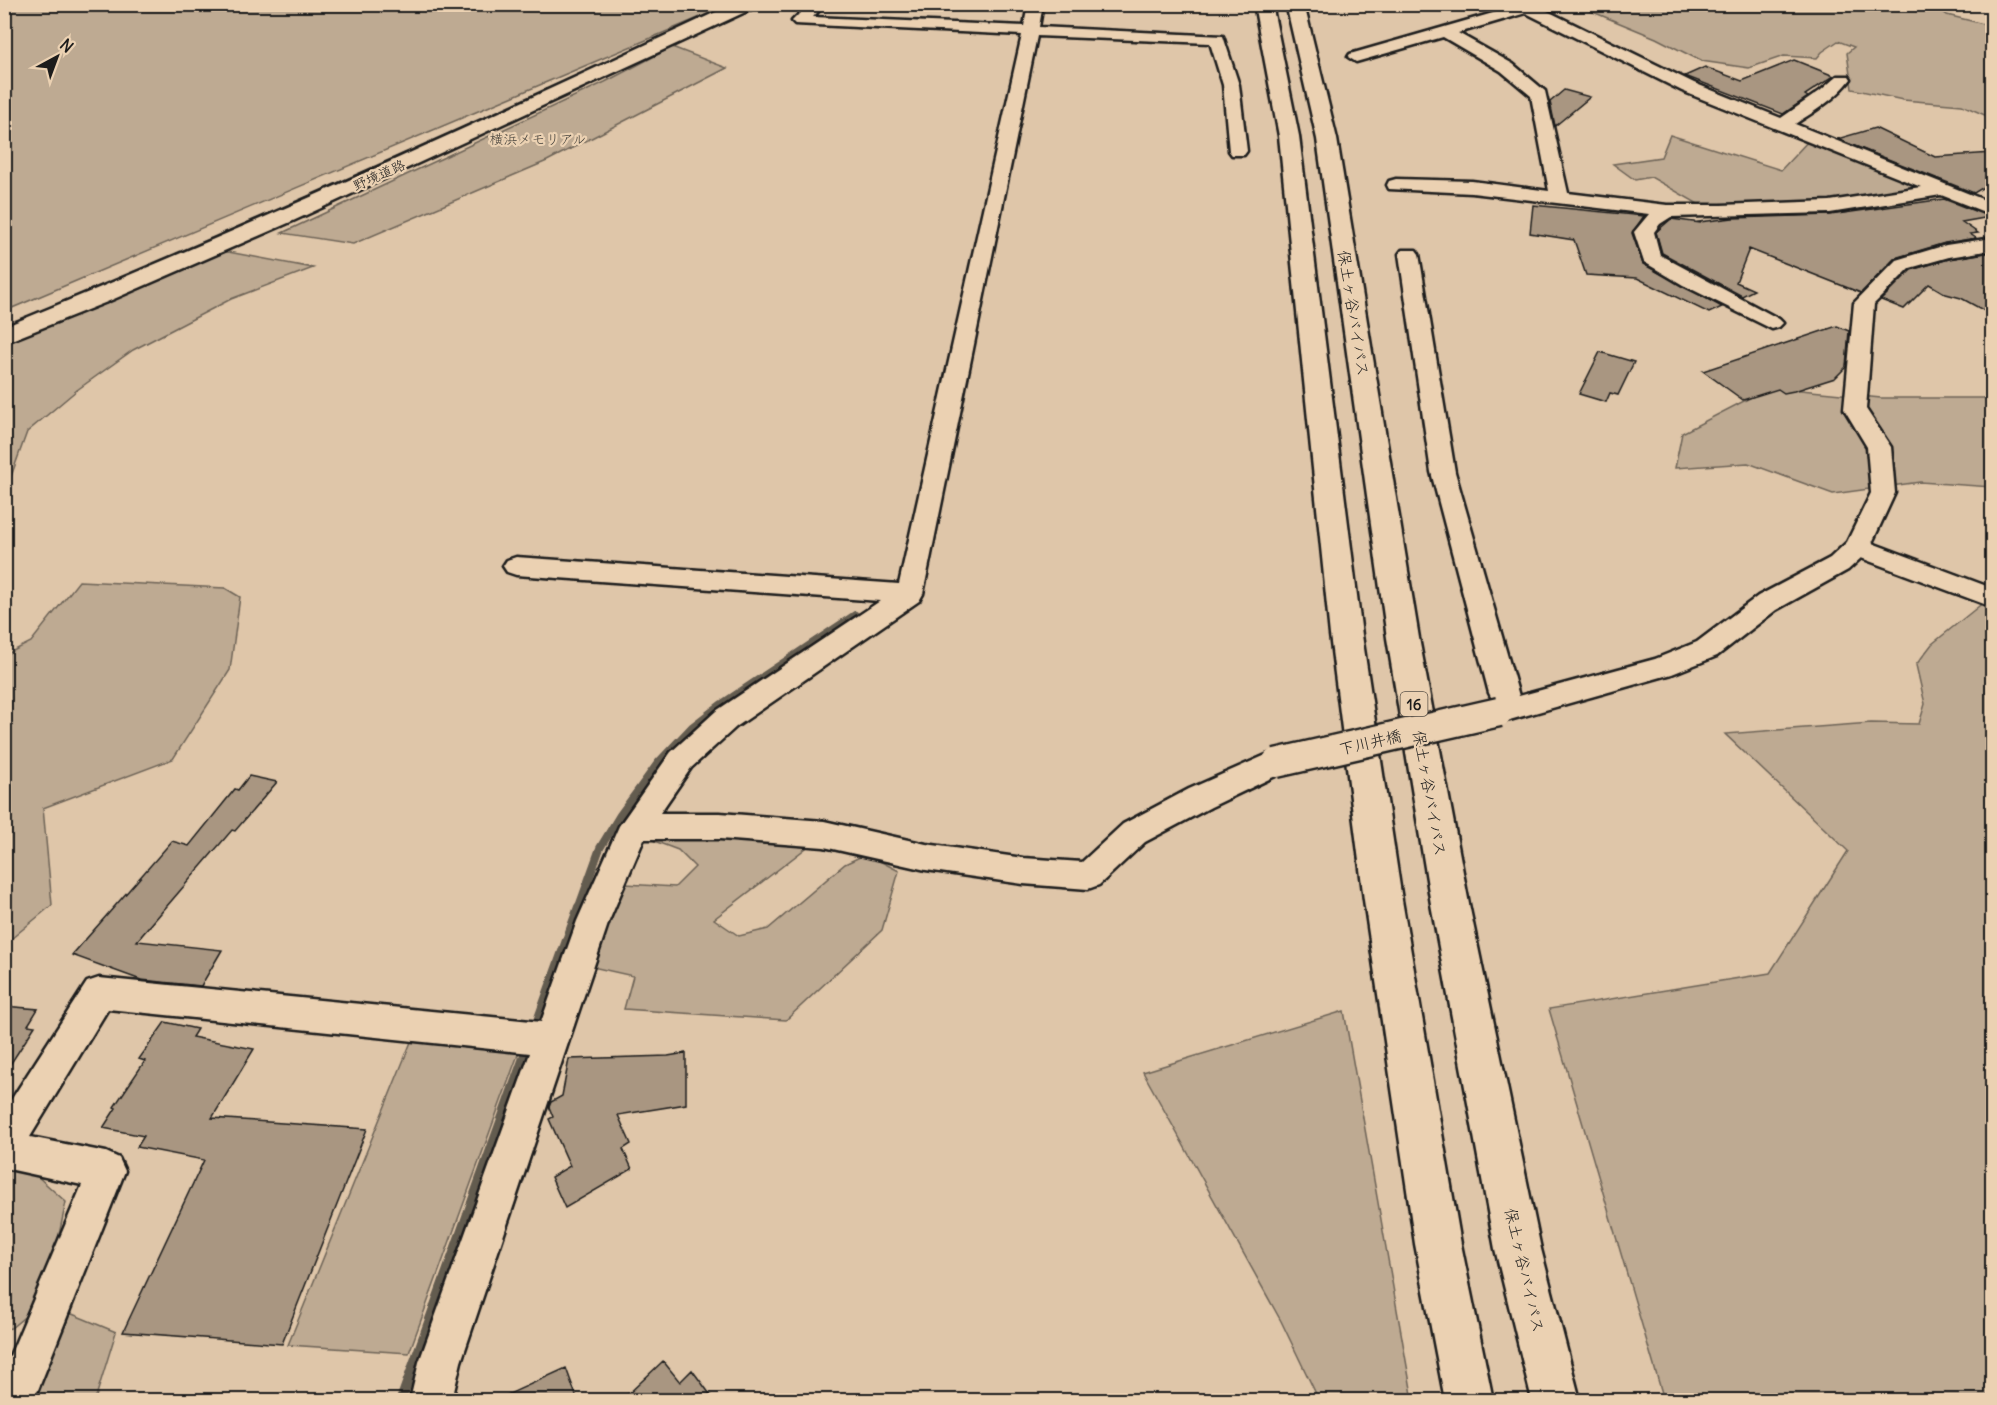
<svg xmlns="http://www.w3.org/2000/svg" width="1997" height="1405" viewBox="0 0 1997 1405" font-family="Delius,'Klee One',sans-serif">
<style>
.green{fill:#beaa92;stroke:#6d6357;stroke-width:1.5}
.lines{fill:none;stroke-linecap:round;stroke-linejoin:round}
.stream-far1{stroke:#645b50;stroke-width:8}
.stream{stroke:#645b50;stroke-width:10}
.building{fill:#a99681;stroke:#1c1c1c;stroke-width:1.5}
.street-casing{stroke:#1c1c1c;stroke-width:5}
.secondary-casing{stroke:#1c1c1c;stroke-width:5}
.highway-casing{stroke:#1c1c1c;stroke-width:5}
.street{fill:#ebd1b2;fill-rule:evenodd}
.secondary{fill:#ebd1b2;fill-rule:evenodd}
.highway{fill:#ebd1b2;fill-rule:evenodd}
.street-bridge-casing{stroke:#1c1c1c;stroke-width:33;stroke-linecap:butt}
.street-bridge{stroke:#ebd1b2;stroke-width:28}
.labels{text-anchor:middle;dominant-baseline:central;stroke-width:4.5;stroke-linejoin:round;paint-order:stroke}
.far-park-label{font-size:14px;fill:#44403a;stroke:#ebd1b2}
.far-street-label{font-size:14px;fill:#1c1c1c;stroke:#ebd1b2}
.shield{fill:#ebd1b2;stroke:#5a5249;stroke-width:1.5}
.shield-label{font-size:15px;font-weight:bold;fill:#1c1c1c}
.street-label{font-size:16px;fill:#1c1c1c;stroke:#ebd1b2}
</style>
<rect width="100%" height="100%" fill="#dfc6a9"/>
<filter id="ink" filterUnits="userSpaceOnUse"><feTurbulence type="fractalNoise" baseFrequency=".0167" numOctaves="2"/><feDisplacementMap in="SourceGraphic" scale="12" xChannelSelector="R" yChannelSelector="G"/><feConvolveMatrix kernelMatrix="1 2 1 2 8 2 1 2 1" color-interpolation-filters="sRGB"/></filter>
<g filter="url(#ink)">
<path class="green" d="M 5,4 L 729,4 L 729,5 L 5,311 Z
M 1576,5 L 1934,5 L 1947,15 L 1992,26 L 1992,116 L 1987,116 L 1962,105 L 1903,100 L 1852,89 L 1847,53 L 1854,47 L 1838,41 L 1822,52 L 1817,58 L 1784,56 L 1749,68 L 1701,61 L 1656,38 Z
M 672,47 L 727,68 L 547,161 L 353,244 L 282,233 L 605,82 Z
M 1670,135 L 1781,170 L 1811,138 L 1933,187 L 1833,203 L 1707,209 L 1651,177 L 1635,180 L 1613,164 L 1661,157 Z
M 223,251 L 313,268 L 231,299 L 133,350 L 77,390 L 27,432 L 5,493 L 5,344 Z
M 1771,387 L 1881,398 L 1992,398 L 1992,487 L 1920,482 L 1833,494 L 1748,463 L 1675,468 L 1682,433 Z
M 79,581 L 225,588 L 240,597 L 230,670 L 173,759 L 43,808 L 52,905 L 5,944 L 5,655 L 31,642 Z
M 1984,602 L 1992,614 L 1992,1400 L 1664,1400 L 1549,1009 L 1770,973 L 1848,851 L 1725,734 L 1871,723 L 1919,724 L 1925,704 L 1916,665 L 1932,644 Z
M 777,829 L 806,848 L 714,919 L 739,936 L 768,929 L 845,864 L 866,854 L 899,871 L 882,930 L 786,1020 L 624,1009 L 633,976 L 588,966 L 626,884 L 675,887 L 695,867 L 678,850 L 654,841 L 654,833 Z
M 1344,1011 L 1413,1400 L 1319,1400 L 1281,1321 L 1143,1072 Z
M 413,1037 L 520,1049 L 409,1353 L 288,1345 Z
M 5,1158 L 18,1159 L 66,1202 L 45,1300 L 11,1328 L 5,1329 Z
M 60,1309 L 116,1332 L 95,1400 L 5,1400 L 5,1358 L 22,1351 L 19,1332 Z"/>
<g class="lines">
<path class="stream-far1" d="M 578,909 L 600,848 L 620,815 L 658,763 L 692,727 L 722,704 L 855,615"/>
<path class="stream" d="M 534,1032 L 579,907
M 401,1400 L 529,1044"/>
</g>
<path class="building" d="M 1794,60 L 1834,76 L 1805,95 L 1808,97 L 1783,114 L 1685,76 L 1705,67 L 1742,81 Z
M 1564,90 L 1590,97 L 1555,126 L 1550,102 Z
M 1875,128 L 1935,157 L 1992,153 L 1992,182 L 1974,193 L 1837,139 Z
M 1944,199 L 1990,217 L 1962,222 L 1978,233 L 1970,234 L 1976,238 L 1945,243 L 1895,258 L 1861,293 L 1749,249 L 1736,282 L 1754,290 L 1742,296 L 1662,253 L 1656,232 L 1671,219 L 1701,223 L 1699,222 L 1733,218 L 1830,215 Z
M 1533,205 L 1644,216 L 1632,233 L 1643,264 L 1722,307 L 1709,313 L 1637,278 L 1586,275 L 1574,240 L 1530,233 Z
M 1992,252 L 1992,315 L 1961,298 L 1946,294 L 1929,284 L 1904,309 L 1881,300 L 1911,270 L 1949,259 Z
M 1837,326 L 1849,331 L 1846,367 L 1835,378 L 1794,391 L 1784,393 L 1778,389 L 1743,400 L 1703,371 Z
M 1600,352 L 1634,362 L 1618,395 L 1610,393 L 1606,402 L 1579,394 Z
M 249,776 L 277,782 L 235,831 L 232,830 L 137,941 L 222,950 L 201,986 L 141,980 L 72,955 L 172,841 L 189,846 L 235,789 L 238,790 Z
M 4,1006 L 38,1009 L 28,1025 L 35,1026 L 4,1074 Z
M 165,1022 L 197,1029 L 192,1037 L 254,1049 L 212,1118 L 367,1129 L 282,1344 L 123,1332 L 204,1160 L 137,1147 L 144,1136 L 103,1128 L 116,1108 L 114,1107 L 145,1061 L 139,1059 Z
M 686,1053 L 686,1104 L 618,1115 L 631,1144 L 623,1149 L 632,1169 L 565,1208 L 551,1177 L 570,1166 L 549,1119 L 553,1117 L 549,1107 L 551,1102 L 562,1096 L 569,1059 L 668,1056 Z
M 663,1361 L 680,1382 L 692,1370 L 715,1401 L 621,1401 Z
M 566,1368 L 578,1401 L 494,1401 Z"/>
<g class="lines">
<g class="street-casing">
<path id="street" d="M 809,4 L 825,4 L 813,17 L 1024,26 L 1028,4 L 1043,4 L 1039,27 L 1223,36 L 1239,85 L 1247,151 L 1244,155 L 1232,155 L 1229,151 L 1223,85 L 1210,43 L 1037,36 L 923,594 L 919,601 L 736,727 L 691,768 L 660,813 L 720,813 L 824,821 L 926,844 L 1023,858 L 1082,862 L 1123,824 L 1189,789 L 1266,755 L 1276,751 L 1286,755 L 1291,763 L 1286,771 L 1211,807 L 1145,842 L 1099,885 L 1088,889 L 1023,884 L 926,870 L 824,847 L 720,839 L 644,839 L 609,921 L 461,1362 L 452,1400 L 410,1400 L 419,1362 L 530,1053 L 108,1009 L 30,1137 L 106,1152 L 119,1158 L 125,1171 L 34,1400 L 4,1400 L 4,1370 L 82,1185 L 4,1168 L 4,1111 L 87,982 L 99,978 L 541,1022 L 577,921 L 619,826 L 671,752 L 716,711 L 880,601 L 516,575 L 507,572 L 503,566 L 507,560 L 516,557 L 899,584 L 1022,35 L 795,24 L 792,21 Z
M 1513,4 L 1533,4 L 1694,83 L 1781,118 L 1820,91 L 1837,76 L 1849,76 L 1851,79 C 1837,98 1815,111 1795,124 L 1992,203 L 1992,215 L 1941,195 L 1830,213 L 1671,217 L 1660,224 L 1654,232 L 1660,255 L 1779,319 L 1783,323 L 1779,327 L 1772,329 L 1683,285 L 1644,262 L 1634,232 L 1649,214 L 1472,193 L 1389,189 L 1387,185 L 1389,181 L 1396,179 L 1472,181 L 1549,191 L 1531,96 L 1501,71 L 1443,37 L 1356,62 L 1348,57 L 1350,54 L 1514,7 ZM 1526,13 L 1682,91 L 1921,187 L 1830,201 L 1721,205 L 1667,205 L 1568,193 L 1545,91 L 1513,64 L 1458,33 Z
M 1992,238 L 1992,250 L 1949,257 L 1910,268 L 1874,304 L 1866,409 L 1891,447 L 1895,493 L 1872,543 L 1992,588 L 1992,607 L 1861,558 L 1848,570 L 1776,610 L 1717,656 L 1672,674 L 1499,723 L 1489,720 L 1485,712 L 1489,704 L 1494,703 L 1489,693 L 1431,472 L 1399,254 L 1402,250 L 1416,250 L 1419,254 L 1455,472 L 1519,696 L 1655,659 L 1697,642 L 1758,596 L 1830,558 L 1847,542 L 1871,493 L 1867,447 L 1844,409 L 1854,303 L 1896,260 L 1946,245 Z"/>
</g>
<g class="secondary-casing">
<path id="secondary" d="M 733,4 L 756,4 L 754,8 L 293,221 L 107,302 L 4,343 L 4,327 C 250,227 492,117 733,4 Z"/>
</g>
<g class="highway-casing">
<path id="highway" d="M 1254,4 L 1272,4 L 1299,136 L 1362,635 L 1402,900 L 1461,1244 L 1493,1400 L 1445,1400 L 1415,1244 L 1364,900 L 1330,635 L 1279,136 Z
M 1286,4 L 1304,4 L 1337,139 L 1419,638 L 1469,904 L 1541,1249 L 1580,1400 L 1532,1400 L 1495,1249 L 1431,904 L 1387,638 L 1317,139 Z"/>
</g>
<use href="#street" class="street"/>
<use href="#secondary" class="secondary"/>
<use href="#highway" class="highway"/>
<g class="street-bridge-casing">
<path id="street-bridge" d="M 1276,763 L 1499,712"/>
</g>
<use href="#street-bridge" class="street-bridge"/>
</g>
</g>
<g class="labels">
<g class="far-park-label">
<text x="538" y="139">横浜メモリアル</text>
</g>
<g class="far-street-label">
<text transform="translate(379 175) rotate(-24)">野境道路</text>
</g>
<rect class="shield" x="1400.5" y="692" width="27" height="24" rx="4.5"/>
<g class="shield-label">
<text x="1414" y="704">16</text>
</g>
<g class="street-label">
<text transform="translate(1354 313) rotate(81)">保土ヶ谷バイパス</text>
<text transform="translate(1370 742) rotate(-13)">下川井橋</text>
<text transform="translate(1430 793) rotate(80)">保土ヶ谷バイパス</text>
<text transform="translate(1525 1270) rotate(77)">保土ヶ谷バイパス</text>
</g>
</g>
<rect width="1997" height="1405" fill="none" stroke="#ebd1b2" stroke-width="24"/>
<rect x="12" y="12" width="1973" height="1381" fill="none" stroke="#1c1c1c" stroke-width="2" filter="url(#ink)"/>
<g transform="translate(57 57) rotate(41)" stroke="#ebd1b2" stroke-width="4.5" paint-order="stroke">
<path d="M0-4.5L10 22L0 15L-10 22Z" fill="#1c1c1c"/>
<text y="-9" font-size="16" font-weight="bold" text-anchor="middle" fill="#1c1c1c">N</text>
</g>
</svg>
